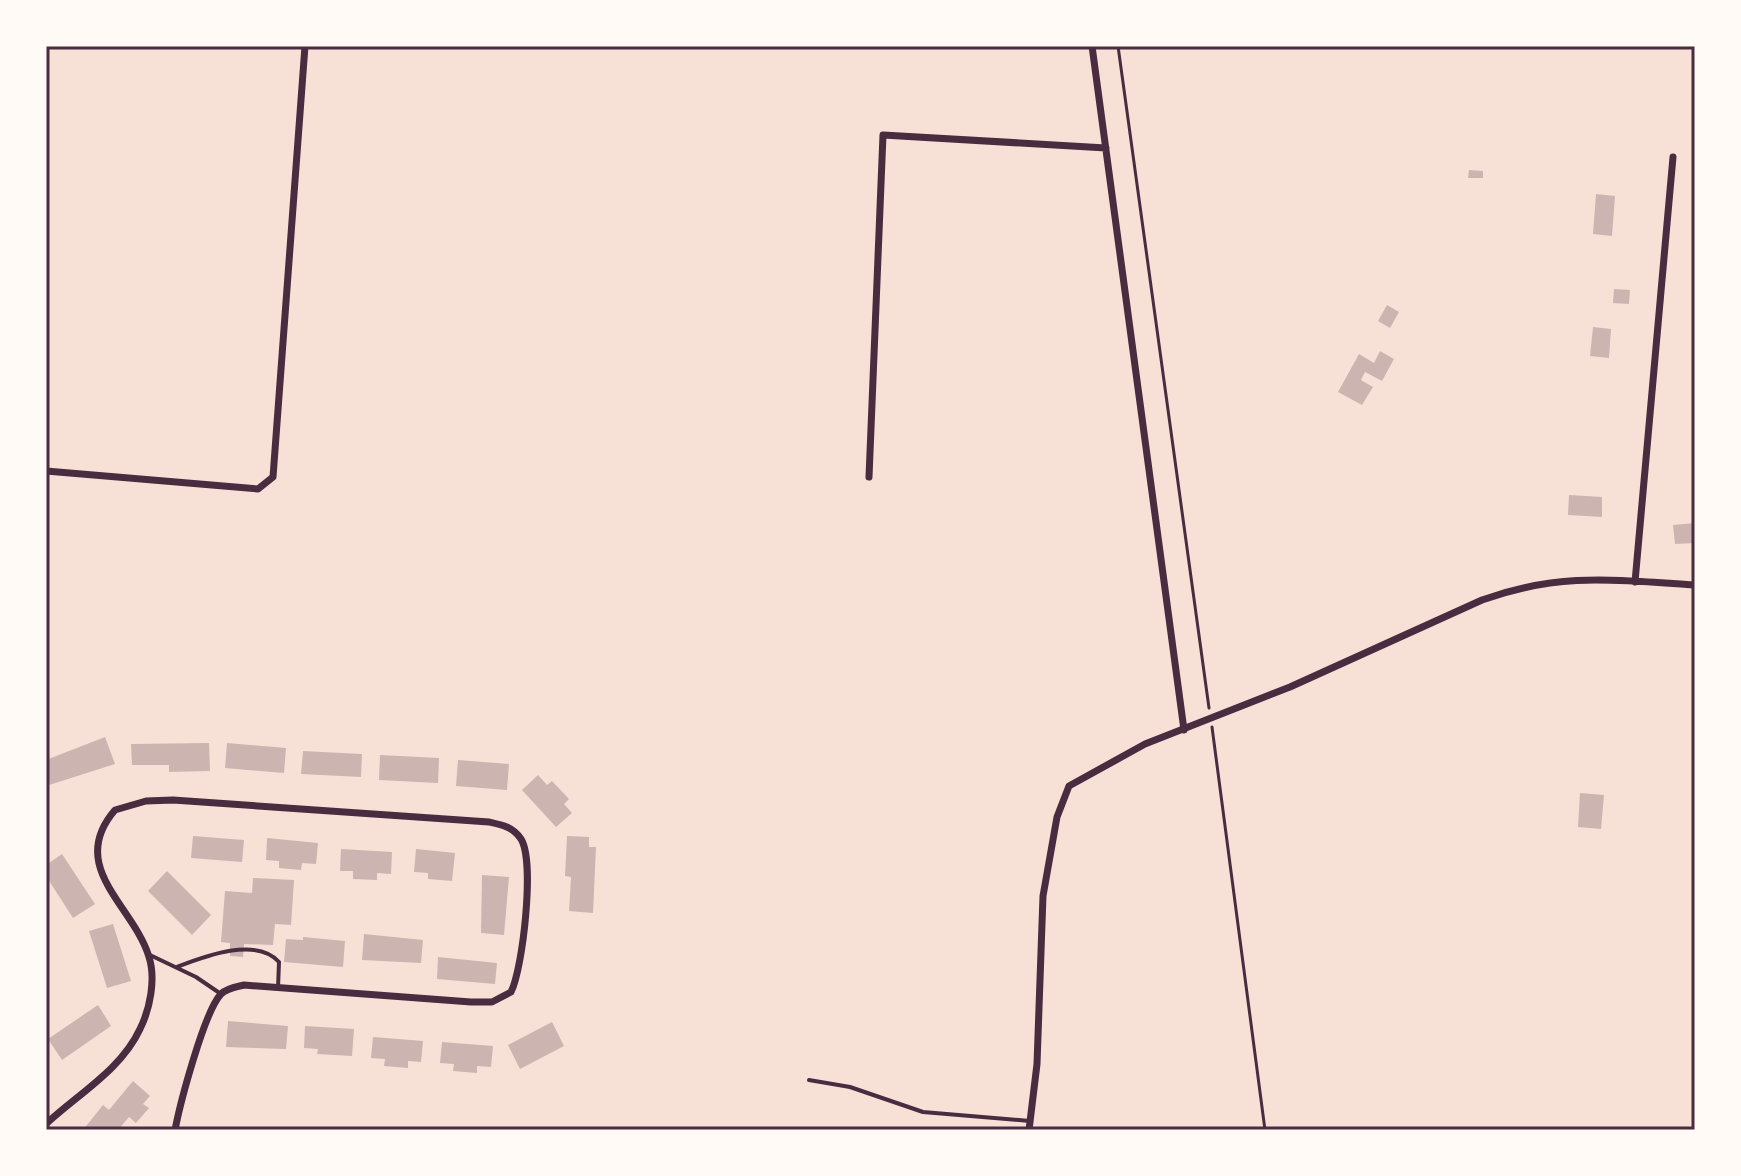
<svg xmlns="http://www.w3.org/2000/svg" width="1741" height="1176" viewBox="0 0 1741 1176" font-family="'Space Grotesk',sans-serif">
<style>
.building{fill:#ccb4b1}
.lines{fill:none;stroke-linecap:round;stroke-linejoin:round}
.path{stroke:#4a2c40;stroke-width:3}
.service{stroke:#4a2c40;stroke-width:4}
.minor{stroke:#4a2c40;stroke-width:7}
.neatline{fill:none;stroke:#4a2c40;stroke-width:3}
</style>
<rect width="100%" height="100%" fill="#f7e1d7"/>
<path class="building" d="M 1469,170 L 1483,171 L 1483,178 L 1468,178 Z
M 1596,194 L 1615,196 L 1612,236 L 1593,234 Z
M 1614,289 L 1630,290 L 1629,304 L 1613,303 Z
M 1387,305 L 1399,312 L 1390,328 L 1378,321 Z
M 1593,327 L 1611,329 L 1609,358 L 1590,356 Z
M 1380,351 L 1394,359 L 1382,381 L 1365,372 L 1361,380 L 1373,387 L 1362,405 L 1338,392 L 1359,354 L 1374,363 Z
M 1569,495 L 1602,497 L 1602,517 L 1568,515 Z
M 1695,523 L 1695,543 L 1675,544 L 1673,525 Z
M 105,737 L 115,764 L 46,786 L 46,760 Z
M 209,743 L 210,771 L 169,772 L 169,765 L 132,765 L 131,744 Z
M 227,743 L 286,748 L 284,773 L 225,768 Z
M 303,751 L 362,754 L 361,777 L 301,774 Z
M 380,755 L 439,758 L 438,783 L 379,780 Z
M 458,760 L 509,764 L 507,790 L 456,786 Z
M 538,775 L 547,785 L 552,781 L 569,799 L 564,804 L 572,813 L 556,827 L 522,790 Z
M 1580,793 L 1604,795 L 1601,829 L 1578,827 Z
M 193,836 L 244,840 L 242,862 L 191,858 Z
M 567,836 L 589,837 L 589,847 L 596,847 L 593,913 L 569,911 L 571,877 L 565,876 Z
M 267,838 L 318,843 L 316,864 L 302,863 L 301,870 L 279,868 L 279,861 L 266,860 Z
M 341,849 L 392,852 L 391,874 L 377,873 L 377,880 L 353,879 L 353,871 L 340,871 Z
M 416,849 L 455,853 L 452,881 L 428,879 L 428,873 L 414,872 Z
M 62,854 L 95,904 L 73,918 L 46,876 L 46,865 Z
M 167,871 L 211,915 L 192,935 L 148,891 Z
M 482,875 L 509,877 L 504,935 L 481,933 Z
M 253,878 L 294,880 L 291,925 L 275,924 L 273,945 L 244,944 L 243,957 L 230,956 L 230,943 L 221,942 L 225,891 L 252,893 Z
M 113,924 L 131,981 L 107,988 L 89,931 Z
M 364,934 L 423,940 L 421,963 L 362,960 Z
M 303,937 L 345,941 L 343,967 L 284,962 L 286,939 L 303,940 Z
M 438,957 L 497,963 L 495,984 L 437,979 Z
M 98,1005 L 111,1026 L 62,1060 L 48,1039 Z
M 228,1021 L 288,1026 L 286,1049 L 226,1047 Z
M 552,1022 L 564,1046 L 520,1069 L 508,1045 Z
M 305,1026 L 354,1029 L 352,1056 L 317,1054 L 318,1049 L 304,1048 Z
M 373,1037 L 423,1041 L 421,1062 L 408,1061 L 408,1068 L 384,1066 L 385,1059 L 371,1058 Z
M 442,1042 L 493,1046 L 491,1067 L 477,1066 L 477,1073 L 453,1071 L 454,1064 L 440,1063 Z
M 133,1081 L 150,1096 L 143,1104 L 149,1108 L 136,1123 L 129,1117 L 118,1130 L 83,1130 L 103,1105 L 109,1110 Z"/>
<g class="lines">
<path class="path" d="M 1118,46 L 1209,708
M 1212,727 L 1265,1130"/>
<path class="service" d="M 150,955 L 196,977 L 221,994
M 177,967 C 203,957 256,936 279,962 L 278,988
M 809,1080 L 850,1087 L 923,1112 L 1030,1121"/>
<path class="minor" d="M 1092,46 L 1184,730
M 46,471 L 258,489 L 273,477 L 305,46
M 869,477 L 883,135 L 1106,148
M 1635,582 L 1673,157
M 46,1124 C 78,1094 121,1070 140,1029 C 150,1009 156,979 149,957 C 134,906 66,867 115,810 L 146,801 L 173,800 L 489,822 C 503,825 513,827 521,839 C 535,861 523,968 511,992 L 492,1002 L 471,1002 L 244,985 C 236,987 227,988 221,994 C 204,1012 180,1104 175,1130
M 1029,1130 L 1037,1064 L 1043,896 L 1057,817 L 1069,786 L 1145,744 L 1290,687 L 1482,600 C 1560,572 1615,580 1695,585"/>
</g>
<rect width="1741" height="1176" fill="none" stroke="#fffaf5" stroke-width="96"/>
<rect x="48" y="48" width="1645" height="1080" class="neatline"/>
</svg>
